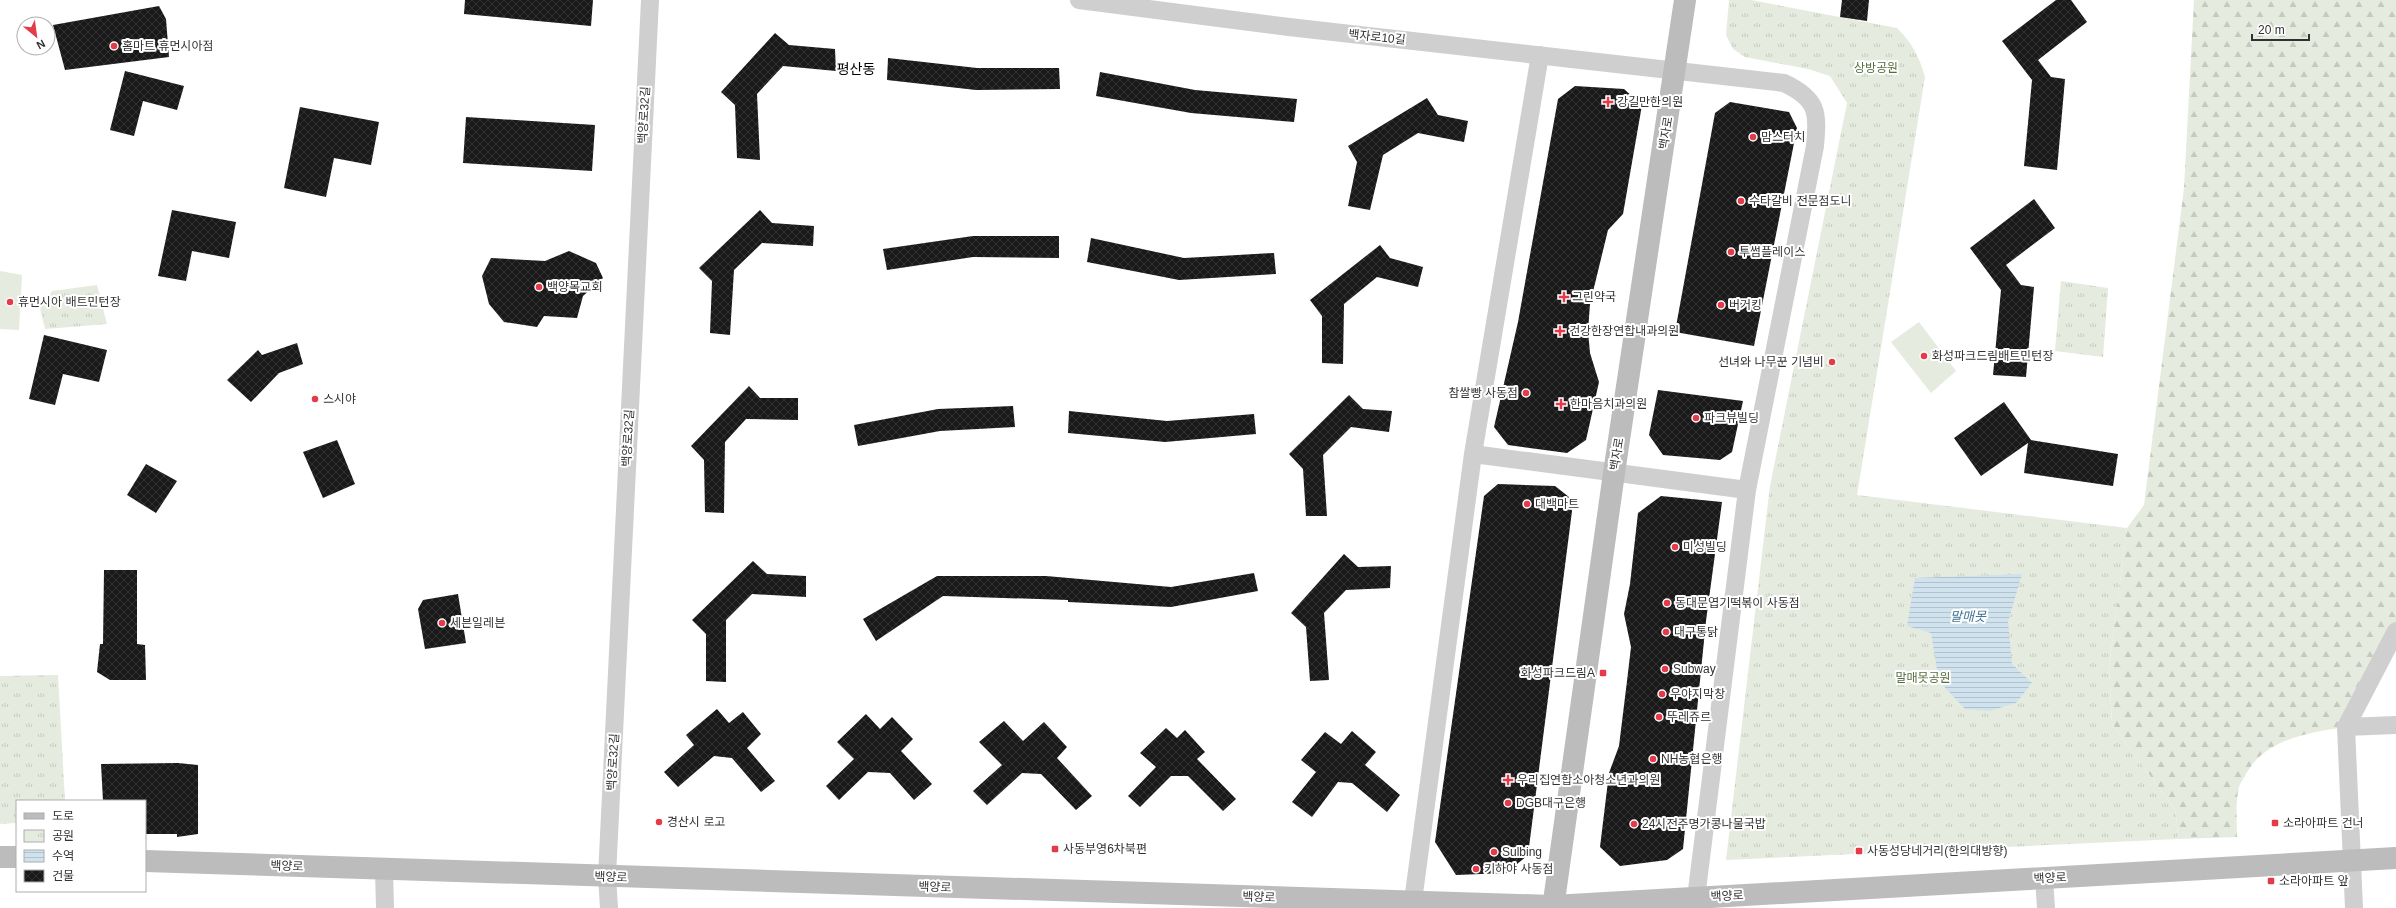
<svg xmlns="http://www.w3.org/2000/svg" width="2396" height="908" viewBox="0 0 2396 908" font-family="Helvetica,'Noto Sans KR',sans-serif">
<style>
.grass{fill:#e5ebde}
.forest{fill:url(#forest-firs)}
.park{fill:url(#park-tufts)}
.water{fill:url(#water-rules)}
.building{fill:url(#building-cross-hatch)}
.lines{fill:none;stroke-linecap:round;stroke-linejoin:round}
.street{stroke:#cfcfcf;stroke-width:18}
.secondary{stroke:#bcbcbc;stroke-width:22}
.poi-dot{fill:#e33b49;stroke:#fff;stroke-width:1.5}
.labels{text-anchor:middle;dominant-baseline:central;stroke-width:4;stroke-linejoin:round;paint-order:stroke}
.street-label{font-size:12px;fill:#323232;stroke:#fff}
.poi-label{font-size:12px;fill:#323232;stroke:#fff;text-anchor:start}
.park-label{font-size:12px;fill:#566e3f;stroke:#fff}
.water-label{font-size:13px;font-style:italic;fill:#407495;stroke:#fff}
.quarter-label{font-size:14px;fill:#000;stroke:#fff}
</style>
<defs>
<pattern id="forest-firs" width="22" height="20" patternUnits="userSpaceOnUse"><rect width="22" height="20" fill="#e5ebde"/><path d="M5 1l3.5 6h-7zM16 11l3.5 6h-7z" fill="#c5cabf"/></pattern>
<pattern id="park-tufts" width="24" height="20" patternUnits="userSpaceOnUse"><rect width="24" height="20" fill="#e5ebde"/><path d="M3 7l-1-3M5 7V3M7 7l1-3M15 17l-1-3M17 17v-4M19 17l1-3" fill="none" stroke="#c5cabf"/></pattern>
<pattern id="water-rules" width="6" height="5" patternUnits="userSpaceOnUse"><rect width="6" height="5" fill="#cfe2ed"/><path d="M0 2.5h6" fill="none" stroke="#b2c2cc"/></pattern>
<pattern id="building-cross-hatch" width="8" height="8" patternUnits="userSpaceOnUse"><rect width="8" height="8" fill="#191919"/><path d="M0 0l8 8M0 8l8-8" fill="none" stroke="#323232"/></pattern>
</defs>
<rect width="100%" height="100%" fill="#fff"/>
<path class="grass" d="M 0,271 L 22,275 L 19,330 L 0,329 Z
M 1919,322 L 1956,371 L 1931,393 L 1891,342 Z"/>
<path class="forest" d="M 2194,0 L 2396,0 L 2396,631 L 2346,727 C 2310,732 2265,739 2246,774 C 2244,778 2240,783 2239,787 C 2235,803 2237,821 2237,837 L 2178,839 L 2176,811 L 2112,724 L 2109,667 L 2127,528 L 2144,505 L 2184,188 Z"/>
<path class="park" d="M 1729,0 L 1751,0 L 1897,28 C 1912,43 1919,56 1925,77 L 1857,495 L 2127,528 L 2109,667 L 2112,724 L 2176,811 L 2178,839 L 1726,860 L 1770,486 L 1847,103 L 1830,76 L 1808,69 L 1745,57 L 1733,49 L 1726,35 Z
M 2061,281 L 2108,288 L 2103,357 L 2055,351 Z
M 97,285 L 107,324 L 45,329 L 40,308 L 52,291 Z
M 58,675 L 65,801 L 17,801 L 17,823 L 0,824 L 0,676 Z"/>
<path class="water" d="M 2022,574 L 2008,622 L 2012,664 L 2032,683 L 2016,703 L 1989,711 L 1965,709 L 1939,681 L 1931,633 L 1907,626 L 1915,578 Z"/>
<path class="building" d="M 465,0 L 593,0 L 591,26 L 464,14 Z
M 1842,0 L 1869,0 L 1867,21 L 1840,17 Z
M 2056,0 L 2071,0 L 2087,22 L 2038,60 L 2051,77 L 2065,79 L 2057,170 L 2024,166 L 2032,80 L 2002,41 Z
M 159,6 L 166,19 L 169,57 L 65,70 L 53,25 Z
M 775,33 L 789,45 L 835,49 L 836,71 L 783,66 L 757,94 L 760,160 L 737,158 L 735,105 L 721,92 Z
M 888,58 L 977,68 L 1059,68 L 1060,89 L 976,90 L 887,80 Z
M 125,71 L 184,86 L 177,110 L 143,101 L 134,136 L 110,130 Z
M 1100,72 L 1195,90 L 1297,99 L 1294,122 L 1191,113 L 1096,96 Z
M 1575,86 L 1624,89 L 1642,105 L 1623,214 L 1608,230 L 1590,304 L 1588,331 L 1590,353 L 1599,382 L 1586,440 L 1567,453 L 1508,445 L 1494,427 L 1518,322 L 1558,99 Z
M 1427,98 L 1438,115 L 1468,121 L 1464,142 L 1418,133 L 1383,155 L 1370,210 L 1348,206 L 1357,162 L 1348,146 Z
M 1730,102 L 1789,112 L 1797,128 L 1754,346 L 1675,332 L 1715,113 Z
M 300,107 L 379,122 L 371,165 L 334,158 L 326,197 L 284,188 Z
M 466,117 L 595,125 L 592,171 L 463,163 Z
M 2034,199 L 2055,228 L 2006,265 L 2021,285 L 2034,287 L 2026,377 L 1993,375 L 2001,290 L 1970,248 Z
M 172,210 L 236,222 L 229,258 L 192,251 L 186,281 L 158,276 Z
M 760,210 L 772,223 L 814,226 L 813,246 L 762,243 L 734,270 L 730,335 L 710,333 L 712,281 L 699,268 Z
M 973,236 L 1059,236 L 1059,258 L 973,257 L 887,270 L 883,249 Z
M 1091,238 L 1184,258 L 1274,253 L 1276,274 L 1179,280 L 1087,262 Z
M 1380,245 L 1390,258 L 1423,267 L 1418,287 L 1377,277 L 1344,304 L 1343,364 L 1322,363 L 1322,316 L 1310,300 Z
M 569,251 L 596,263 L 603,278 L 583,296 L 577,318 L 544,316 L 537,327 L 504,322 L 489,304 L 482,276 L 491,258 L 545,261 Z
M 44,335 L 107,350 L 99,382 L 63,374 L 55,405 L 29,399 Z
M 297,343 L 303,364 L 279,373 L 251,402 L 227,380 L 258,350 L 262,355 Z
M 749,386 L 760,398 L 798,398 L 798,420 L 746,419 L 725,442 L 724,513 L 705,512 L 704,460 L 691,446 Z
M 1658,390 L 1743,401 L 1732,452 L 1720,460 L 1663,455 L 1649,435 Z
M 1349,395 L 1363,409 L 1392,411 L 1389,432 L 1351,427 L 1323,455 L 1327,516 L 1306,516 L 1303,469 L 1289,454 Z
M 2004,402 L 2031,440 L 2118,454 L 2113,486 L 2024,473 L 2028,443 L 1981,476 L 1954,438 Z
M 1013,406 L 1015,427 L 940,431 L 858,446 L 854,425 L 938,409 Z
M 1069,411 L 1167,421 L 1254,414 L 1256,434 L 1165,442 L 1068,433 Z
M 337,440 L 355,484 L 323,498 L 303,452 Z
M 146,464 L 177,481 L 156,513 L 127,495 Z
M 1498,484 L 1555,486 L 1569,497 L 1572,511 L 1528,855 L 1506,873 L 1456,875 L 1435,842 L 1484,496 Z
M 1661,496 L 1722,502 L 1706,621 L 1683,849 L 1667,860 L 1620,866 L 1600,847 L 1609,773 L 1619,746 L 1627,681 L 1631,647 L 1624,614 L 1630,584 L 1638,513 Z
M 1344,554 L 1358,567 L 1391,566 L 1390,588 L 1346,590 L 1324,613 L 1329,680 L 1310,681 L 1306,627 L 1291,613 Z
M 753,561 L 767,574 L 806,576 L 806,597 L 752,594 L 726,620 L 726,682 L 706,681 L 706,634 L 692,620 Z
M 104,570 L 137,570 L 137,644 L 145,645 L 146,680 L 110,680 L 97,672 L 100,644 L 103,644 Z
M 1254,573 L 1258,591 L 1171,607 L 1068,602 L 1068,600 L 943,596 L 876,641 L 863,619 L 937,576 L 1046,576 L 1171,587 Z
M 458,594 L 466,643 L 425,649 L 418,609 L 423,600 Z
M 717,709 L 729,723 L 743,712 L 761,734 L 747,748 L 775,781 L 761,792 L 732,758 L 714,756 L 678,787 L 664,772 L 694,745 L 686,735 Z
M 866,714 L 880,729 L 892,717 L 913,739 L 901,751 L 932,784 L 914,800 L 890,773 L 868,772 L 839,800 L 826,786 L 854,759 L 837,742 Z
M 1004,721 L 1023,741 L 1044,722 L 1067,747 L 1057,758 L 1092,796 L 1076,810 L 1041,774 L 1022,773 L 987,805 L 973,791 L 1002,765 L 979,742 Z
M 1166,728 L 1177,738 L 1185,730 L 1205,752 L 1197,759 L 1236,799 L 1223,811 L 1188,776 L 1171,776 L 1140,807 L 1128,796 L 1156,767 L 1140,753 Z
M 1352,731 L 1376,752 L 1365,765 L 1400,795 L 1387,812 L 1352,783 L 1338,782 L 1312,817 L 1292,802 L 1316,772 L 1301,760 L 1325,732 L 1341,744 Z
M 178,763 L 198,765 L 198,834 L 177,837 L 177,834 L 145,834 L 145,801 L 103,801 L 101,764 Z"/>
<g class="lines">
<path class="street" d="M 1079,0 L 1289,27 L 1784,83 C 1818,99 1818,112 1815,146 L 1747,490 L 1696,898
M 1473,454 L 1747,490
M 2346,727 L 2396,725
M 384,869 L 385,908
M 2044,878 L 2046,908
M 1413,901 L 1473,454 L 1540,55
M 609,908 L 607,876 L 650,0
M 2354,908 L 2346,727 L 2396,631"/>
<path class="secondary" d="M 0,857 L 17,857
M 145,861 L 1553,906 L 2396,858
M 1553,908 L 1614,473 L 1685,0"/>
</g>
<g class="poi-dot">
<circle cx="114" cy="46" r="4"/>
<path d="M1606 96h4v4h4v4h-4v4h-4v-4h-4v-4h4z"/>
<circle cx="1753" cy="137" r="4"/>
<circle cx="1741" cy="201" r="4"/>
<circle cx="1731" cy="252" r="4"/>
<circle cx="539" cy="287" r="4"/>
<path d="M1562 291h4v4h4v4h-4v4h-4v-4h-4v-4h4z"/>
<circle cx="10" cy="302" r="4"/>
<circle cx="1721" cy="305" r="4"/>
<path d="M1558 325h4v4h4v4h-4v4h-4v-4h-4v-4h4z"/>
<circle cx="1924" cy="356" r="4"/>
<circle cx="1832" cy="362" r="4"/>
<circle cx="1526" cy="393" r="4"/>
<circle cx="315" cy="399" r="4"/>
<path d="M1559 398h4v4h4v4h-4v4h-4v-4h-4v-4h4z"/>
<circle cx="1696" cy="418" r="4"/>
<circle cx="1527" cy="504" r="4"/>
<circle cx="1675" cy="547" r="4"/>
<circle cx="1667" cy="603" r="4"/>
<circle cx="442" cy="623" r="4"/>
<circle cx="1666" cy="632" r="4"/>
<circle cx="1665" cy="669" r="4"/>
<rect x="1599" y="669" width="8" height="8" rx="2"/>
<circle cx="1662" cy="694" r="4"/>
<circle cx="1659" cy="717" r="4"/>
<circle cx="1653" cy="759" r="4"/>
<path d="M1506 774h4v4h4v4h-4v4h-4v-4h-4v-4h4z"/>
<circle cx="1508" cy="803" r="4"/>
<circle cx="659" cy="822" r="4"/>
<rect x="2271" y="819" width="8" height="8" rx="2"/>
<circle cx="1634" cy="824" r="4"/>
<rect x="1051" y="845" width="8" height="8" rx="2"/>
<rect x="1855" y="847" width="8" height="8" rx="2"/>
<circle cx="1494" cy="852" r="4"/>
<circle cx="1476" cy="869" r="4"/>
<rect x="2267" y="877" width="8" height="8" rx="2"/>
</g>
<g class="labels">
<g class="street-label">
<text transform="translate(1377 37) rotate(6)">백자로10길</text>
<text transform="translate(644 115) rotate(-87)">백양로32길</text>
<text transform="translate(1666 133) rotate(-81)">백자로</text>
<text transform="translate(628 438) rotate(-87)">백양로32길</text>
<text transform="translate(1617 454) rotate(-81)">백자로</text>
<text transform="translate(613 762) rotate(-87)">백양로32길</text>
<text transform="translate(287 866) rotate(2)">백양로</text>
<text transform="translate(611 877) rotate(2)">백양로</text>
<text transform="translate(2050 878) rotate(-3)">백양로</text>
<text transform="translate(935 887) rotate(2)">백양로</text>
<text transform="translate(1727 896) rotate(-3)">백양로</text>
<text transform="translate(1259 897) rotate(2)">백양로</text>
</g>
<g class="poi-label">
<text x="122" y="46">홈마트 휴먼시아점</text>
<text x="1617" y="102">강길만한의원</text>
<text x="1761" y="137">맘스터치</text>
<text x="1749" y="201">수타갈비 전문점도니</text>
<text x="1739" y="252">투썸플레이스</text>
<text x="547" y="287">백양목교회</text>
<text x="1572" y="297">그린약국</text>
<text x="18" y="302">휴먼시아 배트민턴장</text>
<text x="1729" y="305">버거킹</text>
<text x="1569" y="331">건강한장연합내과의원</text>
<text x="1932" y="356">화성파크드림배트민턴장</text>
<text x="1824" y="362" text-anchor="end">선녀와 나무꾼 기념비</text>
<text x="1518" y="393" text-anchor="end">참쌀빵 사동점</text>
<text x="323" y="399">스시야</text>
<text x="1570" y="404">한마음치과의원</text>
<text x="1704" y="418">파크뷰빌딩</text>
<text x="1535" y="504">대백마트</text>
<text x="1683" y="547">미성빌딩</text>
<text x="1675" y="603">동대문엽기떡볶이 사동점</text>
<text x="450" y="623">세븐일레븐</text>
<text x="1674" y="632">대구통닭</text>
<text x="1673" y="669">Subway</text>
<text x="1595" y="673" text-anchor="end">화성파크드림A</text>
<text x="1670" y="694">우야지막창</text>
<text x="1667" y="717">뚜레쥬르</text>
<text x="1661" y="759">NH농협은행</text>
<text x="1517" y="780">우리집연합소아청소년과의원</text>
<text x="1516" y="803">DGB대구은행</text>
<text x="667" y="822">경산시 로고</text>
<text x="2283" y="823">소라아파트 건너</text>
<text x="1642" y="824">24시전주명가콩나물국밥</text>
<text x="1063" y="849">사동부영6차북편</text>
<text x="1867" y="851">사동성당네거리(한의대방향)</text>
<text x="1502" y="852">Sulbing</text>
<text x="1484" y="869">키하야 사동점</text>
<text x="2279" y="881">소라아파트 앞</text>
</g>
<g class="park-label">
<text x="1876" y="68">상방공원</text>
<text x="1923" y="678">말매못공원</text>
</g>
<g class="water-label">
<text x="1968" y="616">말매못</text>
</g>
<g class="quarter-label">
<text x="856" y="69">평산동</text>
</g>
</g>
<rect x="16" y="800" width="130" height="92" fill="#ffffff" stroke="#adadad"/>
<rect x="24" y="813" width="20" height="6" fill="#bcbcbc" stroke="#adadad"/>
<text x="52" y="820" font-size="12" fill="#323232">도로</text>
<rect x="24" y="830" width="20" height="12" fill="url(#park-tufts)" stroke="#adadad"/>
<text x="52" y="840" font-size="12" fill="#323232">공원</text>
<rect x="24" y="850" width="20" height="12" fill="url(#water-rules)" stroke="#adadad"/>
<text x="52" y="860" font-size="12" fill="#323232">수역</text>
<rect x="24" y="870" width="20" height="12" fill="url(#building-cross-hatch)" stroke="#adadad"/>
<text x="52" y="880" font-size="12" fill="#323232">건물</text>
<g transform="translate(36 36) rotate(151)"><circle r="19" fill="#ffffff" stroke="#adadad"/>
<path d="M0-3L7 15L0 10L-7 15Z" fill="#e33b49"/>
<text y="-6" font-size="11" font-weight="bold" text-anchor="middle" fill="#323232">N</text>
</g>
<path d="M2252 34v6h57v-6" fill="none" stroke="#323232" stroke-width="2"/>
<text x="2258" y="34" font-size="12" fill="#323232" stroke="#ffffff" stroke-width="3" paint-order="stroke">20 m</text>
</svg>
